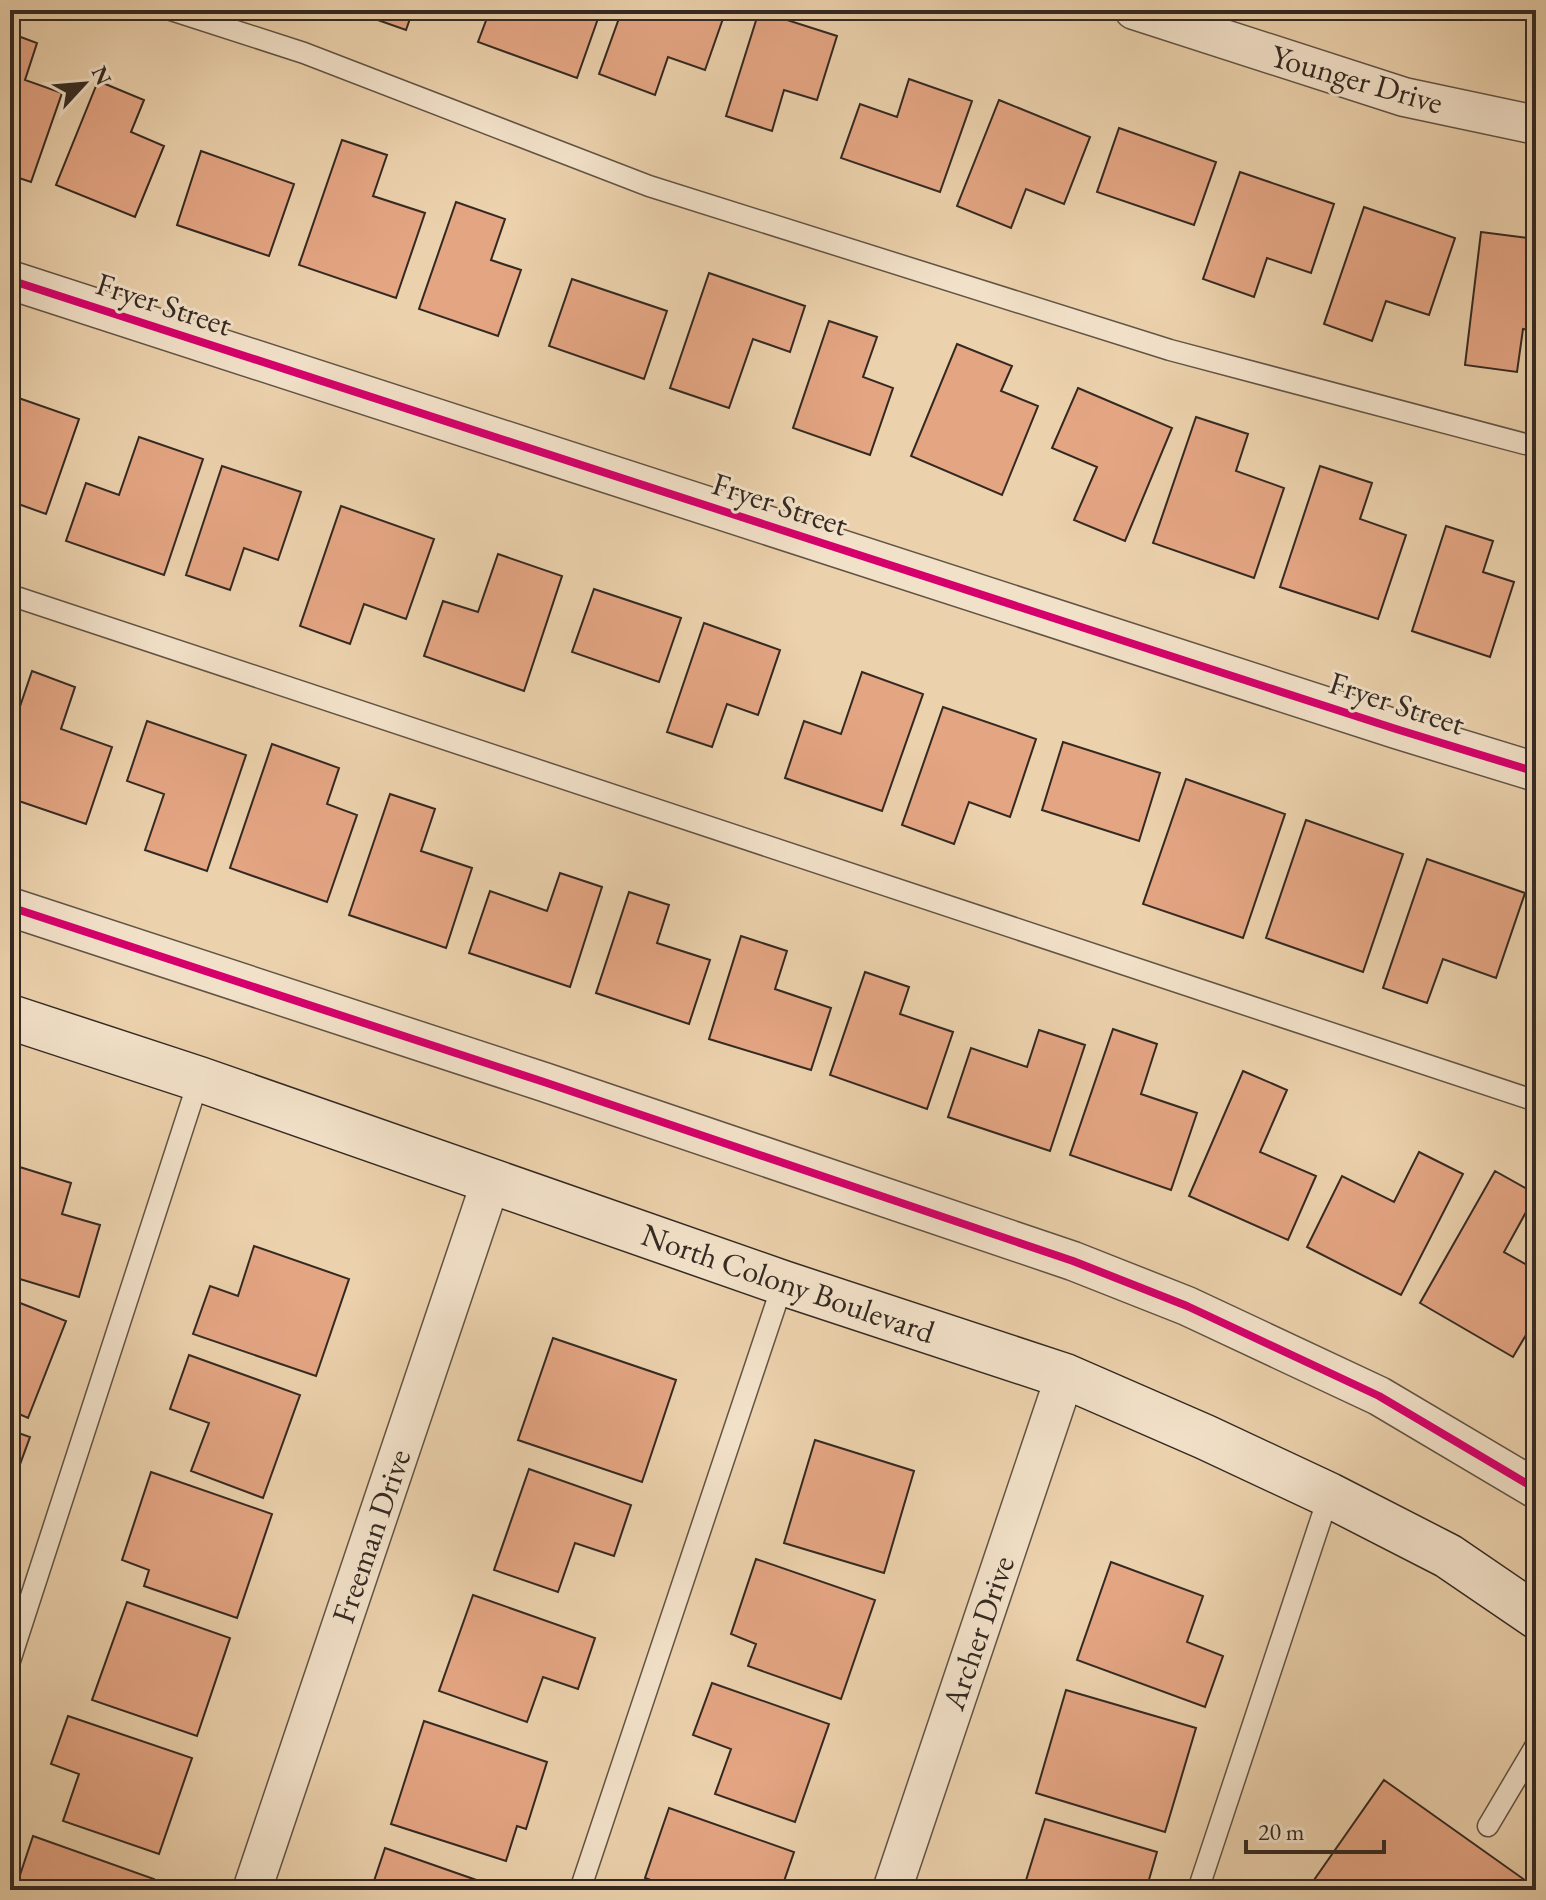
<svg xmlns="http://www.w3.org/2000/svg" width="1546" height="1900" viewBox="0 0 1546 1900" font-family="'EB Garamond',serif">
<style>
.building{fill:#e4a583;stroke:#342922;stroke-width:2}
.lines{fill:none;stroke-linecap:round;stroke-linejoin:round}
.service-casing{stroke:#625344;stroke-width:23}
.minor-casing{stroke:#625344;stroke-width:41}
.secondary-casing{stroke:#342922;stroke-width:47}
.service{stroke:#f2e1c9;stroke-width:20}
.minor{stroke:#f2e1c9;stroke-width:38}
.secondary{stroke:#f2e1c9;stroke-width:44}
.cycleway-casing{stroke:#f2e1c9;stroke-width:13}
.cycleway{stroke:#d6006c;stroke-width:8}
.labels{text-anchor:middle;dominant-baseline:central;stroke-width:6;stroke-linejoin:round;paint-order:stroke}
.street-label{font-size:32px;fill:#342922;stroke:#f2e1c9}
</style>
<rect width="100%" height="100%" fill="#ebd1ac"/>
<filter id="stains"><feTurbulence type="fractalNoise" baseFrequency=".0025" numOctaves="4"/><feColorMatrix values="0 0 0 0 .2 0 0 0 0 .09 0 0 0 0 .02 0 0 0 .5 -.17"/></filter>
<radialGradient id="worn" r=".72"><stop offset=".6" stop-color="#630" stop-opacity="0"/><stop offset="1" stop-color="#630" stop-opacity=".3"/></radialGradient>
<path class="building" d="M 355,10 L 413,10 L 406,30 L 355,12 Z
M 490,10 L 601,10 L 577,78 L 478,42 Z
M 622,10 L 726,10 L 705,70 L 668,57 L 655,95 L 599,74 Z
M 1451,10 L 1484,10 L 1480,20 Z
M 759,11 L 837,36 L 817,100 L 784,90 L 772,131 L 726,116 Z
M 10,33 L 37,43 L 25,80 L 62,93 L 31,182 L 10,175 Z
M 909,79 L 972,101 L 940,192 L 841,158 L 860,104 L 897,117 Z
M 98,81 L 144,100 L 131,132 L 164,146 L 135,217 L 56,185 Z
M 999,100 L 1090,137 L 1064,204 L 1026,189 L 1011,228 L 957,206 Z
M 1119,128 L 1216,162 L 1194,225 L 1097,192 Z
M 342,140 L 387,155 L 373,196 L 425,213 L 396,298 L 299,265 Z
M 201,151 L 294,184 L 269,256 L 177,225 Z
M 1240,172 L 1334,204 L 1311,273 L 1267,258 L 1254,297 L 1203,279 Z
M 456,202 L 505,219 L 491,260 L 521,270 L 498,336 L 419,309 Z
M 1364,207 L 1455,238 L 1429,315 L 1386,301 L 1372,341 L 1324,324 Z
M 1481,232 L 1536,239 L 1536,331 L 1523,329 L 1517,372 L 1465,365 Z
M 709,273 L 805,306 L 790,352 L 753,339 L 729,408 L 670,388 Z
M 572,279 L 667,311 L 644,379 L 549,346 Z
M 829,321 L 877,337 L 863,377 L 893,388 L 870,455 L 793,428 Z
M 957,344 L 1012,366 L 1001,391 L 1038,406 L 1002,495 L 911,456 Z
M 1078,388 L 1172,428 L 1125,541 L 1074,520 L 1097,467 L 1052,448 Z
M 10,395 L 79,419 L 46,514 L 10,501 Z
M 1196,417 L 1248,434 L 1236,471 L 1284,488 L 1254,578 L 1153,543 Z
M 139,437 L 203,459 L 164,575 L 66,541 L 86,483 L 119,495 Z
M 222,466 L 301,492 L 278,560 L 244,548 L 230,590 L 186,575 Z
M 1320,466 L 1372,483 L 1360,519 L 1406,535 L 1378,619 L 1280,587 Z
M 341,506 L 434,539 L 406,619 L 364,604 L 350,644 L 300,626 Z
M 1446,526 L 1493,541 L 1483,572 L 1514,582 L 1490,657 L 1412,631 Z
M 498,554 L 562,576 L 524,691 L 424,656 L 443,601 L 478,612 Z
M 594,589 L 681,618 L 659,682 L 572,652 Z
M 704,623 L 780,650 L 758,715 L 727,704 L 712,747 L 667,732 Z
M 32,671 L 75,687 L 61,729 L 112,747 L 86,824 L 10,798 L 10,736 Z
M 862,672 L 923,694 L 882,811 L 785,778 L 804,721 L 841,734 Z
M 943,707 L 1036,739 L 1010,817 L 969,802 L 954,844 L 902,825 Z
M 147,721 L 246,755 L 207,871 L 145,850 L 164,794 L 127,781 Z
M 1063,742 L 1160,773 L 1139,841 L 1042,810 Z
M 272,744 L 339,768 L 327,804 L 357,815 L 327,902 L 230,868 Z
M 1186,779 L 1285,814 L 1243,938 L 1143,904 Z
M 390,794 L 435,809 L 421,851 L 472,868 L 446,948 L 349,915 Z
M 1306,820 L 1403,854 L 1363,972 L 1266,938 Z
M 1427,859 L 1525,893 L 1496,978 L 1443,959 L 1427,1003 L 1383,988 Z
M 560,873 L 602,887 L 570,987 L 469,953 L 490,891 L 547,911 Z
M 629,892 L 669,905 L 657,943 L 710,960 L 689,1024 L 596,993 Z
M 741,936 L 787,951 L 775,989 L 831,1008 L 811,1070 L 709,1039 Z
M 865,972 L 909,987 L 900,1014 L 953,1032 L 927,1109 L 830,1075 Z
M 1113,1029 L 1157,1044 L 1141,1094 L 1197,1113 L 1171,1190 L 1070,1155 Z
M 1039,1030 L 1085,1045 L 1050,1151 L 948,1117 L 971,1048 L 1027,1067 Z
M 1243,1071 L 1287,1090 L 1260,1152 L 1316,1176 L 1288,1240 L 1189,1196 Z
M 1419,1152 L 1463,1174 L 1401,1295 L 1307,1247 L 1342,1176 L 1394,1202 Z
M 10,1164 L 71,1183 L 62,1214 L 100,1225 L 79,1297 L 10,1276 Z
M 1495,1171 L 1536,1194 L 1504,1252 L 1536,1270 L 1536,1318 L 1513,1357 L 1420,1303 Z
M 254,1246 L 349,1279 L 316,1376 L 193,1334 L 210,1286 L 238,1296 Z
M 10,1299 L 66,1321 L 28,1418 L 10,1410 Z
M 553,1338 L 676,1380 L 642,1482 L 518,1440 Z
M 189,1355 L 300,1395 L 263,1498 L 191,1471 L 209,1423 L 170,1409 Z
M 10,1430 L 30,1437 L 12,1486 L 10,1485 Z
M 815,1440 L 914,1471 L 884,1573 L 784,1543 Z
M 529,1469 L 631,1505 L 614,1556 L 575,1543 L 558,1592 L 494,1570 Z
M 151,1472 L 272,1514 L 237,1618 L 144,1586 L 149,1570 L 122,1560 Z
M 756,1559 L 875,1600 L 841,1699 L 748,1666 L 756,1644 L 731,1634 Z
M 1111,1562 L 1203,1596 L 1187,1642 L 1223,1656 L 1205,1707 L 1077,1660 Z
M 473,1595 L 595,1638 L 578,1689 L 543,1677 L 527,1722 L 439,1691 Z
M 127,1602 L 230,1638 L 197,1736 L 92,1700 Z
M 712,1683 L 829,1724 L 795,1822 L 715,1794 L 731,1749 L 693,1735 Z
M 1066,1690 L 1196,1728 L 1165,1832 L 1036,1793 Z
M 68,1716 L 192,1758 L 159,1854 L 63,1821 L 79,1774 L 51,1764 Z
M 424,1721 L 547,1762 L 526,1829 L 517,1826 L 506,1861 L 391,1824 Z
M 1384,1780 L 1536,1888 L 1536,1890 L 1307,1890 Z
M 669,1808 L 794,1852 L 781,1890 L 678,1890 L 645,1878 Z
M 1045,1819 L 1157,1852 L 1146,1890 L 1023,1890 Z
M 33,1836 L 154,1879 L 150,1890 L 15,1890 Z
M 385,1848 L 505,1890 L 371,1890 Z"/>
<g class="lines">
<g class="service-casing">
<path id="service" d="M 171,10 L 304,53 L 649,186 L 1170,350 L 1525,444 L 1536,444
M 10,595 L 1536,1101
M 10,1661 L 199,1079
M 1488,1826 L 1536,1745
M 580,1890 L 783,1283
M 1198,1890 L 1329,1495"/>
</g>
<g class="minor-casing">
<path id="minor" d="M 1134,10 L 1404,97 L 1536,125
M 10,280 L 1396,729 L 1536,772
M 10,907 L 544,1082 L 1073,1261 L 1187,1306 L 1379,1396 L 1536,1489
M 252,1890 L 491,1181
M 892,1890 L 1065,1376"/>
</g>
<g class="secondary-casing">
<path id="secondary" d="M 10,1017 L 199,1079 L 783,1283 L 1065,1376 L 1205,1437 L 1329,1495 L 1448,1556 L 1536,1616"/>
</g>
<use href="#service" class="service"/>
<use href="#minor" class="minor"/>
<use href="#secondary" class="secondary"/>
<g class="cycleway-casing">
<path id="cycleway" d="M 10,280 L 1396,729 L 1536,772
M 10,907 L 544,1082 L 1073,1261 L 1187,1306 L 1379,1396 L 1536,1489"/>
</g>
<use href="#cycleway" class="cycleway"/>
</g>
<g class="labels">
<g class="street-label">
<text transform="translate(1357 79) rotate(16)">Younger Drive</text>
<text transform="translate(164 304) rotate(18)">Fryer Street</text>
<text transform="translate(780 504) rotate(18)">Fryer Street</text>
<text transform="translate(1397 703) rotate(18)">Fryer Street</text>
<text transform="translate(788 1283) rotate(19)">North Colony Boulevard</text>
<text transform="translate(371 1536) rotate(-71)">Freeman Drive</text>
<text transform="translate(978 1633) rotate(-71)">Archer Drive</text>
</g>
</g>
<rect width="1546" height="1900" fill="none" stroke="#ebd1ac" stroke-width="40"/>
<rect x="12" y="12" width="1522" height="1876" fill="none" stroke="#342922" stroke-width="4"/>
<rect x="20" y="20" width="1506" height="1860" fill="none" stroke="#342922" stroke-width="2"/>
<g transform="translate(84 84) rotate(64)" stroke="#f2e1c9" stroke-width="6" paint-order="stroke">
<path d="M0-6L14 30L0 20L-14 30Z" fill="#342922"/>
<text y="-12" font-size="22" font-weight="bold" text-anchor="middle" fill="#342922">N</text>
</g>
<path d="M1246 1840v12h138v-12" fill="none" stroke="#342922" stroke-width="4"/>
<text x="1258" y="1840" font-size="24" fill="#342922" stroke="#f2e1c9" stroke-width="6" paint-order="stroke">20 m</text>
<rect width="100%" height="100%" filter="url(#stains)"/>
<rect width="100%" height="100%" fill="url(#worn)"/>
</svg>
